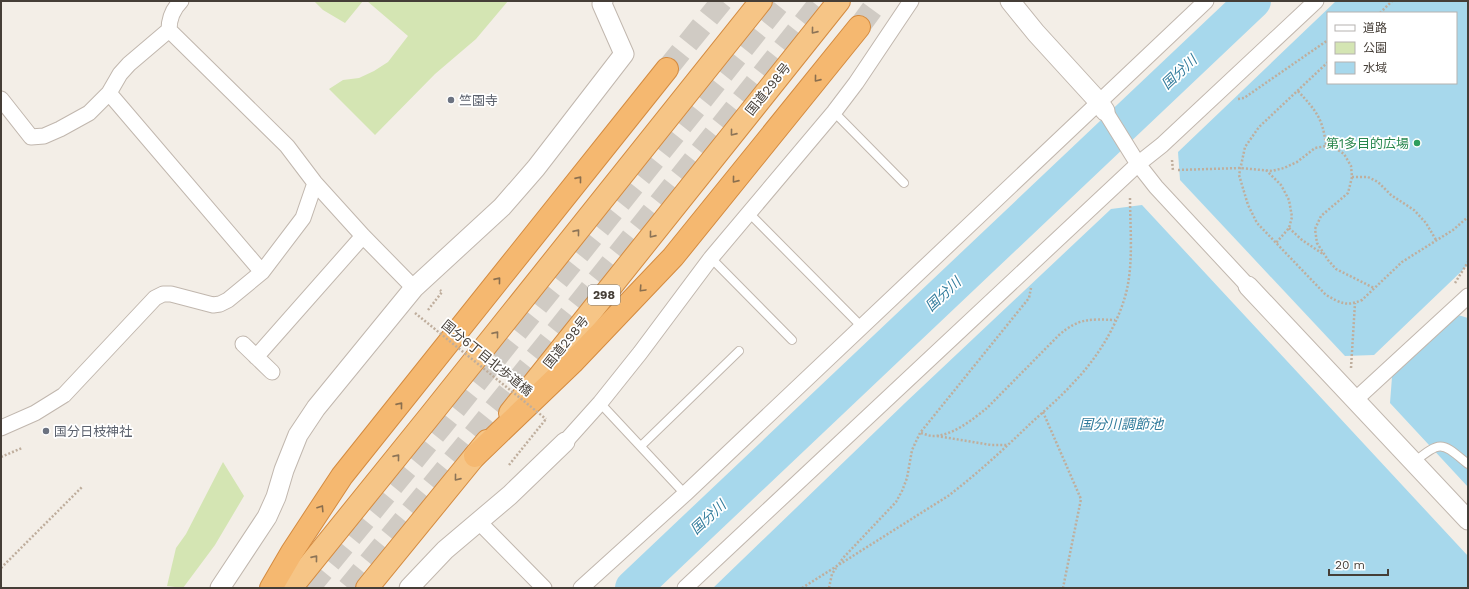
<svg xmlns="http://www.w3.org/2000/svg" width="1469" height="589" viewBox="0 0 1469 589" font-family="'Work Sans','Noto Sans JP',sans-serif">
<style>
.green{fill:#d4e5b3}
.water{fill:#a7d8ec;fill-rule:evenodd}
.lines{fill:none;stroke-linecap:round;stroke-linejoin:round}
.river{stroke:#a7d8ec;stroke-width:36}
.motorway-tunnel{stroke:#d0cbc4;stroke-width:22;stroke-dasharray:22 11;stroke-linecap:butt}
.service-casing{stroke:#c1b7ae;stroke-width:10}
.minor-casing{stroke:#c1b7ae;stroke-width:17}
.tertiary-casing{stroke:#c1b7ae;stroke-width:21}
.trunk-casing{stroke:#d48b40;stroke-width:24}
.motorway-casing{stroke:#d48b40;stroke-width:24}
.path{stroke:#bfae9d;stroke-width:2.5;stroke-dasharray:2 2;stroke-linecap:butt}
.service{stroke:#fff;stroke-width:8}
.minor{stroke:#fff;stroke-width:15}
.tertiary{stroke:#fff;stroke-width:19}
.trunk{stroke:#f6c586;stroke-width:22}
.motorway{stroke:#f5b870;stroke-width:22}
.path-bridge{stroke:#bfae9d;stroke-width:2.5;stroke-dasharray:2 2;stroke-linecap:butt}
.oneway{stroke:#8c7457}
.oneway2{stroke:#8b6f4e}
.worship-dot{fill:#6b7280;stroke:#fff;stroke-width:1.5}
.leisure-dot{fill:#2e9e5b;stroke:#fff;stroke-width:1.5}
.labels{text-anchor:middle;dominant-baseline:central;stroke-width:3.5;stroke-linejoin:round;paint-order:stroke}
.shield{fill:#fff;stroke:#7d7873;stroke-width:1}
.shield-label{font-size:12px;font-weight:bold;fill:#453e37}
.street-label{font-size:13px;fill:#453e37;stroke:#fff}
.worship-label{font-size:13px;fill:#5b616d;stroke:#fff;text-anchor:start}
.leisure-label{font-size:13px;fill:#27864d;stroke:#fff;text-anchor:end}
.water-label{font-size:14px;font-style:italic;fill:#327c9c;stroke:#fff}
</style>
<rect width="100%" height="100%" fill="#f3eee7"/>
<path class="green" d="M 314,1 L 363,1 L 345,23 L 323,10 Z
M 367,1 L 508,1 L 476,39 L 435,74 L 375,135 L 329,89 L 343,80 L 359,78 L 374,71 L 388,62 L 408,36 Z
M 223,462 L 244,496 L 215,545 L 183,588 L 167,586 L 176,548 L 186,534 Z"/>
<path class="water" d="M 1336,1 L 1468,1 L 1468,265 L 1374,355 L 1345,356 L 1180,180 L 1178,152 ZM 1328,13 L 1456,13 L 1456,83 L 1328,83 Z
M 1142,205 L 1468,556 L 1468,588 L 713,588 L 905,403 L 1111,209 Z
M 1458,315 L 1468,318 L 1468,487 L 1390,403 L 1392,377 Z"/>
<g class="lines">
<path class="river" d="M 633,588 L 1253,1"/>
<path class="motorway-tunnel" d="M 859,27 L 878,1
M 667,69 L 722,1
M 309,588 L 441,427 L 781,1
M 348,588 L 464,447 L 821,1"/>
<g class="service-casing">
<path id="service" d="M 834,112 L 904,183
M 749,213 L 862,327
M 711,258 L 792,340
M 600,403 L 685,494
M 641,446 L 739,351
M 1414,462 C 1442,440 1441,442 1468,464"/>
</g>
<g class="minor-casing">
<path id="minor" d="M 181,1 C 173,9 169,18 169,30 L 287,146 L 315,183 L 363,236 L 414,288
M 109,93 L 262,272
M 1,99 L 31,137 L 44,136 L 60,129 L 89,113 L 109,93 L 120,74 L 129,64 L 169,30
M 1105,111 L 1138,164 L 1156,187 L 1248,286
M 243,344 L 272,372
M 256,357 L 363,236
M 1355,400 L 1468,296
M 1,428 L 35,413 L 64,395 L 155,298 L 163,294 L 171,294 L 213,305 L 220,304 L 228,300 L 262,272 L 303,218 L 315,183
M 565,442 L 600,403 L 640,353 L 711,258 L 834,112 L 856,83 L 911,1
M 479,522 L 544,588
M 581,588 L 685,494 L 1206,1
M 685,588 L 1138,164 L 1162,145 L 1316,1"/>
</g>
<g class="tertiary-casing">
<path id="tertiary" d="M 1010,1 L 1036,33 L 1099,102 L 1105,111
M 1248,286 L 1468,520
M 220,588 L 267,517 L 276,497 L 284,470 L 298,435 L 316,408 L 414,288 L 502,207 L 536,168 L 624,54 L 602,4 L 603,1
M 409,588 L 445,550 L 510,495 L 565,442"/>
</g>
<g class="trunk-casing">
<path id="trunk" d="M 510,413 L 839,1
M 291,588 L 429,417 L 761,1
M 367,588 L 487,441"/>
</g>
<g class="motorway-casing">
<path id="motorway" d="M 475,456 L 574,361 L 673,257 L 859,27
M 271,588 L 292,552 L 342,476 L 667,69"/>
</g>
<path class="path" d="M 1380,13 L 1392,1
M 1328,62 L 1259,127 L 1245,147 L 1239,175 L 1248,205 L 1257,223 L 1326,295 C 1341,303 1346,307 1362,300 L 1402,262 L 1453,230 L 1468,217
M 1298,91 C 1316,111 1323,118 1326,146
M 1238,99 L 1244,98 L 1328,40
M 1172,160 L 1173,171
M 1178,170 L 1240,168 L 1272,171 L 1284,168 L 1297,162 L 1315,148 L 1326,146 L 1335,148 L 1344,154 L 1351,166 L 1352,177 L 1348,193 L 1321,216 L 1315,229 L 1317,243 L 1328,260 L 1336,269 L 1374,288
M 1266,170 L 1281,185 L 1289,200 L 1292,217 L 1289,228 L 1276,243
M 1352,177 L 1368,177 L 1378,182 L 1391,195 L 1414,210 L 1426,223 L 1436,240
M 1289,228 L 1302,240 L 1323,254
M 1455,283 L 1468,262
M 428,310 L 442,292 L 440,290
M 1351,368 L 1355,303
M 1043,412 L 1081,499 L 1063,588
M 921,433 C 925,434 929,436 933,436 C 953,436 973,419 987,408 L 1059,335 C 1079,318 1089,319 1115,320
M 937,436 L 991,445 L 1008,445
M 1,457 L 22,448
M 509,465 L 546,419
M 839,564 L 843,558 L 896,502 L 902,491 L 907,478 L 912,450 L 920,433 L 1029,298 L 1031,288
M 1,568 L 83,486
M 802,588 L 948,496 C 977,474 1004,449 1030,424 C 1045,410 1061,397 1074,382 C 1098,358 1122,318 1128,284 C 1133,256 1130,225 1130,196
M 829,588 L 832,574 L 836,568"/>
<use href="#service" class="service"/>
<use href="#minor" class="minor"/>
<use href="#tertiary" class="tertiary"/>
<use href="#trunk" class="trunk"/>
<use href="#motorway" class="motorway"/>
<path class="path-bridge" d="M 415,313 L 546,419"/>
</g>
<defs><path id="oneway-chevron" d="M-2-3.5L2.5 0L-2 3.5" fill="none" stroke-width="1.6" stroke-linecap="round" stroke-linejoin="round"/></defs>
<g class="oneway">
<use href="#oneway-chevron" transform="translate(814 31) rotate(129)"/>
<use href="#oneway-chevron" transform="translate(733 133) rotate(129)"/>
<use href="#oneway-chevron" transform="translate(577 232) rotate(-51)"/>
<use href="#oneway-chevron" transform="translate(652 235) rotate(129)"/>
<use href="#oneway-chevron" transform="translate(496 334) rotate(-51)"/>
<use href="#oneway-chevron" transform="translate(397 457) rotate(-51)"/>
<use href="#oneway-chevron" transform="translate(457 478) rotate(129)"/>
<use href="#oneway-chevron" transform="translate(315 558) rotate(-51)"/>
</g>
<g class="oneway2">
<use href="#oneway-chevron" transform="translate(817 79) rotate(129)"/>
<use href="#oneway-chevron" transform="translate(579 179) rotate(-51)"/>
<use href="#oneway-chevron" transform="translate(735 180) rotate(129)"/>
<use href="#oneway-chevron" transform="translate(498 280) rotate(-51)"/>
<use href="#oneway-chevron" transform="translate(642 289) rotate(133)"/>
<use href="#oneway-chevron" transform="translate(400 405) rotate(-51)"/>
<use href="#oneway-chevron" transform="translate(321 508) rotate(-57)"/>
</g>
<g class="worship-dot">
<circle cx="451" cy="100" r="4"/>
<circle cx="46" cy="431" r="4"/>
</g>
<circle class="leisure-dot" cx="1417" cy="143" r="4"/>
<g class="labels">
<rect class="shield" x="588" y="285" width="32" height="20" rx="3"/>
<g class="shield-label">
<text x="604" y="295">298</text>
</g>
<g class="street-label">
<text transform="translate(768 89) rotate(-51)">国道298号</text>
<text transform="translate(566 342) rotate(-51)">国道298号</text>
<text transform="translate(487 358) rotate(39)">国分6丁目北歩道橋</text>
</g>
<g class="worship-label">
<text x="459" y="100">竺園寺</text>
<text x="54" y="431">国分日枝神社</text>
</g>
<g class="leisure-label">
<text x="1409" y="143">第1多目的広場</text>
</g>
<g class="water-label">
<text transform="translate(1179 72) rotate(-43)">国分川</text>
<text transform="translate(943 294) rotate(-43)">国分川</text>
<text x="1121" y="424">国分川調節池</text>
<text transform="translate(708 517) rotate(-43)">国分川</text>
</g>
</g>
<rect width="1469" height="589" fill="none" stroke="#453e37" stroke-width="4"/>
<rect x="1327" y="12" width="130" height="72" fill="#ffffff" stroke="#b5b2af"/>
<rect x="1335" y="25" width="20" height="6" fill="#ffffff" stroke="#b5b2af"/>
<text x="1363" y="32" font-size="12" fill="#453e37">道路</text>
<rect x="1335" y="42" width="20" height="12" fill="#d4e5b3" stroke="#b5b2af"/>
<text x="1363" y="52" font-size="12" fill="#453e37">公園</text>
<rect x="1335" y="62" width="20" height="12" fill="#a7d8ec" stroke="#b5b2af"/>
<text x="1363" y="72" font-size="12" fill="#453e37">水域</text>
<path d="M1329 569v6h59v-6" fill="none" stroke="#453e37" stroke-width="2"/>
<text x="1335" y="569" font-size="12" fill="#453e37" stroke="#ffffff" stroke-width="3" paint-order="stroke">20 m</text>
</svg>
